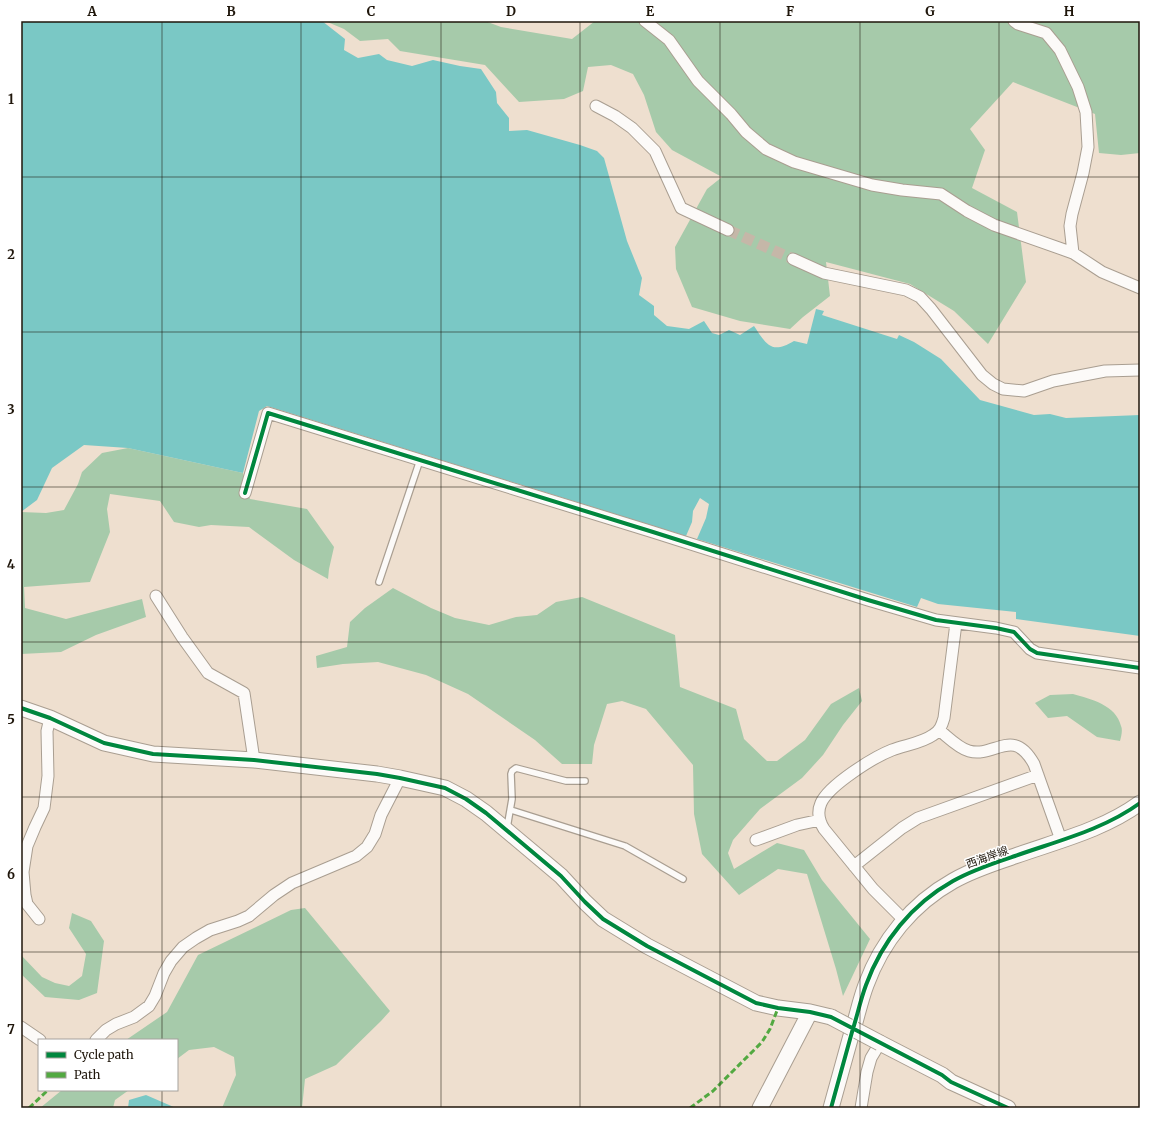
<svg xmlns="http://www.w3.org/2000/svg" width="1161" height="1129" viewBox="0 0 1161 1129" font-family="Merriweather,'Noto Sans JP',serif">
<style>
.forest{fill:#a6caaa}
.water{fill:#7ac8c5}
.lines{fill:none;stroke-linecap:round;stroke-linejoin:round}
.street-tunnel{stroke:#c5b7a8;stroke-width:11;stroke-dasharray:11 5.5;stroke-linecap:butt}
.lane-casing{stroke:#a99e91;stroke-width:8}
.street-casing{stroke:#a99e91;stroke-width:13}
.secondary-casing{stroke:#a99e91;stroke-width:17}
.lane{stroke:#fcfaf8;stroke-width:5.5}
.street{stroke:#fcfaf8;stroke-width:11}
.secondary{stroke:#fcfaf8;stroke-width:15}
.secondary-bridge-casing{stroke:#a99e91;stroke-width:17;stroke-linecap:butt}
.secondary-bridge{stroke:#fcfaf8;stroke-width:15}
.quiet{stroke:#52a941;stroke-width:3;stroke-dasharray:6 3;stroke-linecap:butt}
.cycleway-casing{stroke:#fff;stroke-width:6}
.cycleway{stroke:#00873e;stroke-width:4}
.grid{fill:none;stroke:#1f160b;stroke-width:1;stroke-opacity:0.55}
.labels{text-anchor:middle;dominant-baseline:central;stroke-width:3;stroke-linejoin:round;paint-order:stroke}
.street-label{font-size:11px;fill:#1f160b;stroke:#fff}
.neatline{fill:none;stroke:#1f160b;stroke-width:1.5}
.grid-label{font-size:13px;text-anchor:middle;font-weight:bold;fill:#1f160b}
</style>
<rect width="100%" height="100%" fill="#eedfcf"/>
<path class="forest" d="M 325,21 L 485,21 L 501,27 L 572,39 L 595,21 L 1140,21 L 1140,153 L 1121,155 L 1099,153 L 1095,114 L 1013,82 L 970,129 L 985,150 L 972,188 L 1017,212 L 1026,282 L 988,344 L 954,311 L 910,284 L 826,262 L 830,296 L 803,317 L 790,329 L 740,321 L 692,307 L 676,269 L 675,247 L 707,189 L 722,177 L 672,150 L 656,132 L 644,95 L 633,74 L 611,65 L 588,67 L 583,91 L 564,99 L 519,102 L 485,65 L 400,51 L 388,39 L 360,41 L 344,29 Z
M 128,448 L 243,473 L 250,499 L 307,509 L 334,547 L 329,569 L 328,579 L 294,560 L 249,527 L 211,525 L 199,527 L 174,522 L 160,501 L 110,494 L 107,509 L 110,532 L 90,582 L 24,587 L 25,608 L 66,619 L 142,599 L 146,617 L 96,635 L 61,652 L 21,654 L 21,512 L 46,513 L 64,510 L 78,484 L 82,472 L 102,453 Z
M 393,588 L 431,608 L 455,618 L 489,625 L 516,617 L 537,615 L 556,602 L 582,597 L 675,635 L 680,687 L 736,709 L 744,739 L 767,761 L 777,761 L 805,740 L 831,704 L 859,688 L 862,701 L 843,725 L 823,755 L 802,778 L 760,809 L 733,840 L 728,853 L 734,869 L 777,843 L 804,850 L 822,880 L 870,939 L 843,996 L 836,969 L 807,874 L 778,869 L 739,895 L 702,854 L 694,814 L 693,765 L 646,709 L 622,701 L 607,704 L 594,745 L 592,764 L 562,764 L 535,740 L 468,694 L 426,675 L 378,662 L 343,664 L 317,668 L 316,656 L 347,647 L 350,622 L 365,608 Z
M 1073,694 C 1091,699 1116,705 1121,726 C 1123,730 1121,737 1120,741 L 1097,737 L 1067,716 L 1048,718 L 1035,703 L 1050,695 Z
M 305,908 L 390,1011 L 381,1021 L 336,1065 L 305,1079 L 302,1108 L 222,1108 L 236,1075 L 234,1057 L 214,1047 L 189,1050 L 177,1059 L 177,1040 L 126,1040 L 167,1012 L 198,955 L 291,910 Z
M 72,913 L 91,921 L 104,941 L 97,993 L 79,1000 L 45,997 L 21,974 L 21,955 L 42,977 L 55,983 L 69,986 L 82,976 L 86,954 L 69,928 Z
M 62,1090 L 129,1090 L 115,1100 L 113,1108 L 40,1108 Z"/>
<path class="water" d="M 21,21 L 322,21 L 345,39 L 344,50 L 358,58 L 379,54 L 387,60 L 412,66 L 433,60 L 460,66 L 481,69 L 496,92 L 497,103 L 509,118 L 509,131 L 527,130 L 580,145 L 597,151 L 604,158 L 627,241 L 642,278 L 639,295 L 654,306 L 654,315 L 667,326 L 689,329 L 704,321 L 712,333 L 719,335 L 729,330 L 740,335 L 754,326 C 766,344 771,355 794,341 L 807,344 L 816,309 L 824,311 L 822,315 L 897,339 L 899,335 L 914,342 L 941,359 L 980,400 L 1034,415 L 1050,414 L 1066,418 L 1140,415 L 1140,636 L 1016,619 L 1016,612 L 938,604 L 921,598 L 917,607 L 697,539 L 706,518 L 709,504 L 700,498 L 693,511 L 692,522 L 686,536 L 267,406 L 259,411 L 243,473 L 128,448 L 84,445 L 52,468 L 37,500 L 21,512 Z
M 146,1095 L 176,1108 L 128,1108 L 129,1100 Z"/>
<g class="lines">
<path class="street-tunnel" d="M 728,230 L 793,259"/>
<g class="lane-casing">
<path id="lane" d="M 379,582 L 420,460
M 511,810 L 625,846 L 683,879
M 507,828 L 512,799 L 511,774 L 512,771 L 516,768 L 566,781 L 585,781"/>
</g>
<g class="street-casing">
<path id="street" d="M 645,21 L 669,40 L 698,81 L 731,114 L 746,132 L 766,149 L 794,162 L 872,185 L 902,190 L 941,194 L 967,211 L 994,225 L 1073,253 L 1102,272 L 1140,288
M 1014,21 L 1018,24 L 1046,33 L 1060,50 L 1078,87 L 1086,112 L 1088,147 L 1083,173 L 1072,214 L 1070,226 L 1073,253
M 596,106 L 615,116 L 632,128 L 655,151 L 681,208 L 728,230
M 793,259 L 824,273 L 906,290 L 920,297 L 931,309 L 982,375 L 993,384 L 1003,389 L 1024,391 L 1053,381 L 1105,371 L 1140,370
M 245,493 L 268,413 L 653,532 L 868,600 L 936,620 L 996,628 L 1014,632 L 1030,649 L 1037,653 L 1140,668
M 156,596 L 182,637 L 208,673 L 244,693 L 254,760
M 939,730 C 948,737 958,748 969,751 C 995,758 1013,726 1034,764 L 1061,840
M 756,840 L 797,825 L 820,820
M 854,866 L 902,828 L 918,818 L 1038,775
M 39,919 L 27,904 L 25,895 L 23,872 L 27,846 L 35,827 L 44,808 L 48,776 L 47,731 L 50,718
M 904,920 L 873,889 L 824,829 C 819,821 817,812 821,803 C 829,785 874,757 892,750 C 905,745 922,743 933,735 C 940,731 942,725 944,718 L 956,623
M 21,1027 L 40,1040
M 96,1040 L 106,1030 L 116,1024 L 134,1017 L 149,1006 L 155,996 L 164,973 L 171,961 L 183,947 L 196,938 L 210,930 L 238,921 L 249,916 L 274,895 L 292,883 L 356,856 L 367,847 L 375,834 L 381,815 L 400,778
M 861,1108 L 867,1072 L 871,1058 L 880,1043"/>
</g>
<g class="secondary-casing">
<path id="secondary" d="M 21,708 L 50,718 L 104,743 L 153,754 L 254,760 L 377,774 L 400,778 L 445,788 L 466,799 L 486,813 L 561,876 L 585,902 L 603,919 L 647,946 L 756,1003 L 778,1008 L 810,1012 L 831,1017
M 880,1043 L 942,1075 L 951,1082 L 1008,1108
M 760,1108 L 810,1012
M 831,1108 C 838,1083 845,1057 852,1032 C 857,1017 860,1001 866,985 C 882,941 912,904 953,881 C 972,870 994,863 1015,856 C 1057,841 1103,830 1140,803"/>
</g>
<use href="#lane" class="lane"/>
<use href="#street" class="street"/>
<use href="#secondary" class="secondary"/>
<g class="secondary-bridge-casing">
<path id="secondary-bridge" d="M 831,1017 L 880,1043"/>
</g>
<use href="#secondary-bridge" class="secondary-bridge"/>
<path class="quiet" d="M 29,1108 L 48,1090
M 690,1108 L 713,1091 L 762,1042 L 770,1029 L 778,1008"/>
<g class="cycleway-casing">
<path id="cycleway" d="M 245,493 L 268,413 L 653,532 L 868,600 L 936,620 L 996,628 L 1014,632 L 1030,649 L 1037,653 L 1140,668
M 21,708 L 50,718 L 104,743 L 153,754 L 254,760 L 377,774 L 400,778 L 445,788 L 466,799 L 486,813 L 561,876 L 585,902 L 603,919 L 647,946 L 756,1003 L 778,1008 L 810,1012 L 831,1017 L 942,1075 L 951,1082 L 1008,1108
M 831,1108 C 838,1083 845,1057 852,1032 C 857,1017 860,1001 866,985 C 882,941 912,904 953,881 C 972,870 994,863 1015,856 C 1057,841 1103,830 1140,803"/>
</g>
<use href="#cycleway" class="cycleway"/>
</g>
<path class="grid" d="M 162,21 L 162,1040M 301,21 L 301,1108M 441,21 L 441,1108M 580,21 L 580,1108M 720,21 L 720,1108M 860,21 L 860,1108M 999,21 L 999,1108M 21,177 L 1140,177M 21,332 L 1140,332M 21,487 L 1140,487M 21,642 L 1140,642M 21,797 L 1140,797M 21,952 L 1140,952M 162,1090 L 162,1108"/>
<g class="labels">
<g class="street-label">
<text transform="translate(987 857) rotate(-20)">西海岸線</text>
</g>
</g>
<rect width="1161" height="1129" fill="none" stroke="#ffffff" stroke-width="44"/>
<rect x="38" y="1039" width="140" height="52" fill="#ffffff" stroke="#a5a29d"/>
<rect x="46" y="1052" width="20" height="6" fill="#00873e" stroke="#a5a29d"/>
<text x="74" y="1059" font-size="12" fill="#1f160b">Cycle path</text>
<rect x="46" y="1072" width="20" height="6" fill="#52a941" stroke="#a5a29d"/>
<text x="74" y="1079" font-size="12" fill="#1f160b">Path</text>
<rect x="22" y="22" width="1117" height="1085" class="neatline"/>
<g class="grid-label">
<text x="92" y="16">A</text>
<text x="231" y="16">B</text>
<text x="371" y="16">C</text>
<text x="511" y="16">D</text>
<text x="650" y="16">E</text>
<text x="790" y="16">F</text>
<text x="930" y="16">G</text>
<text x="1069" y="16">H</text>
<text x="11" y="104">1</text>
<text x="11" y="259">2</text>
<text x="11" y="414">3</text>
<text x="11" y="569">4</text>
<text x="11" y="724">5</text>
<text x="11" y="879">6</text>
<text x="11" y="1034">7</text>
</g>
</svg>
